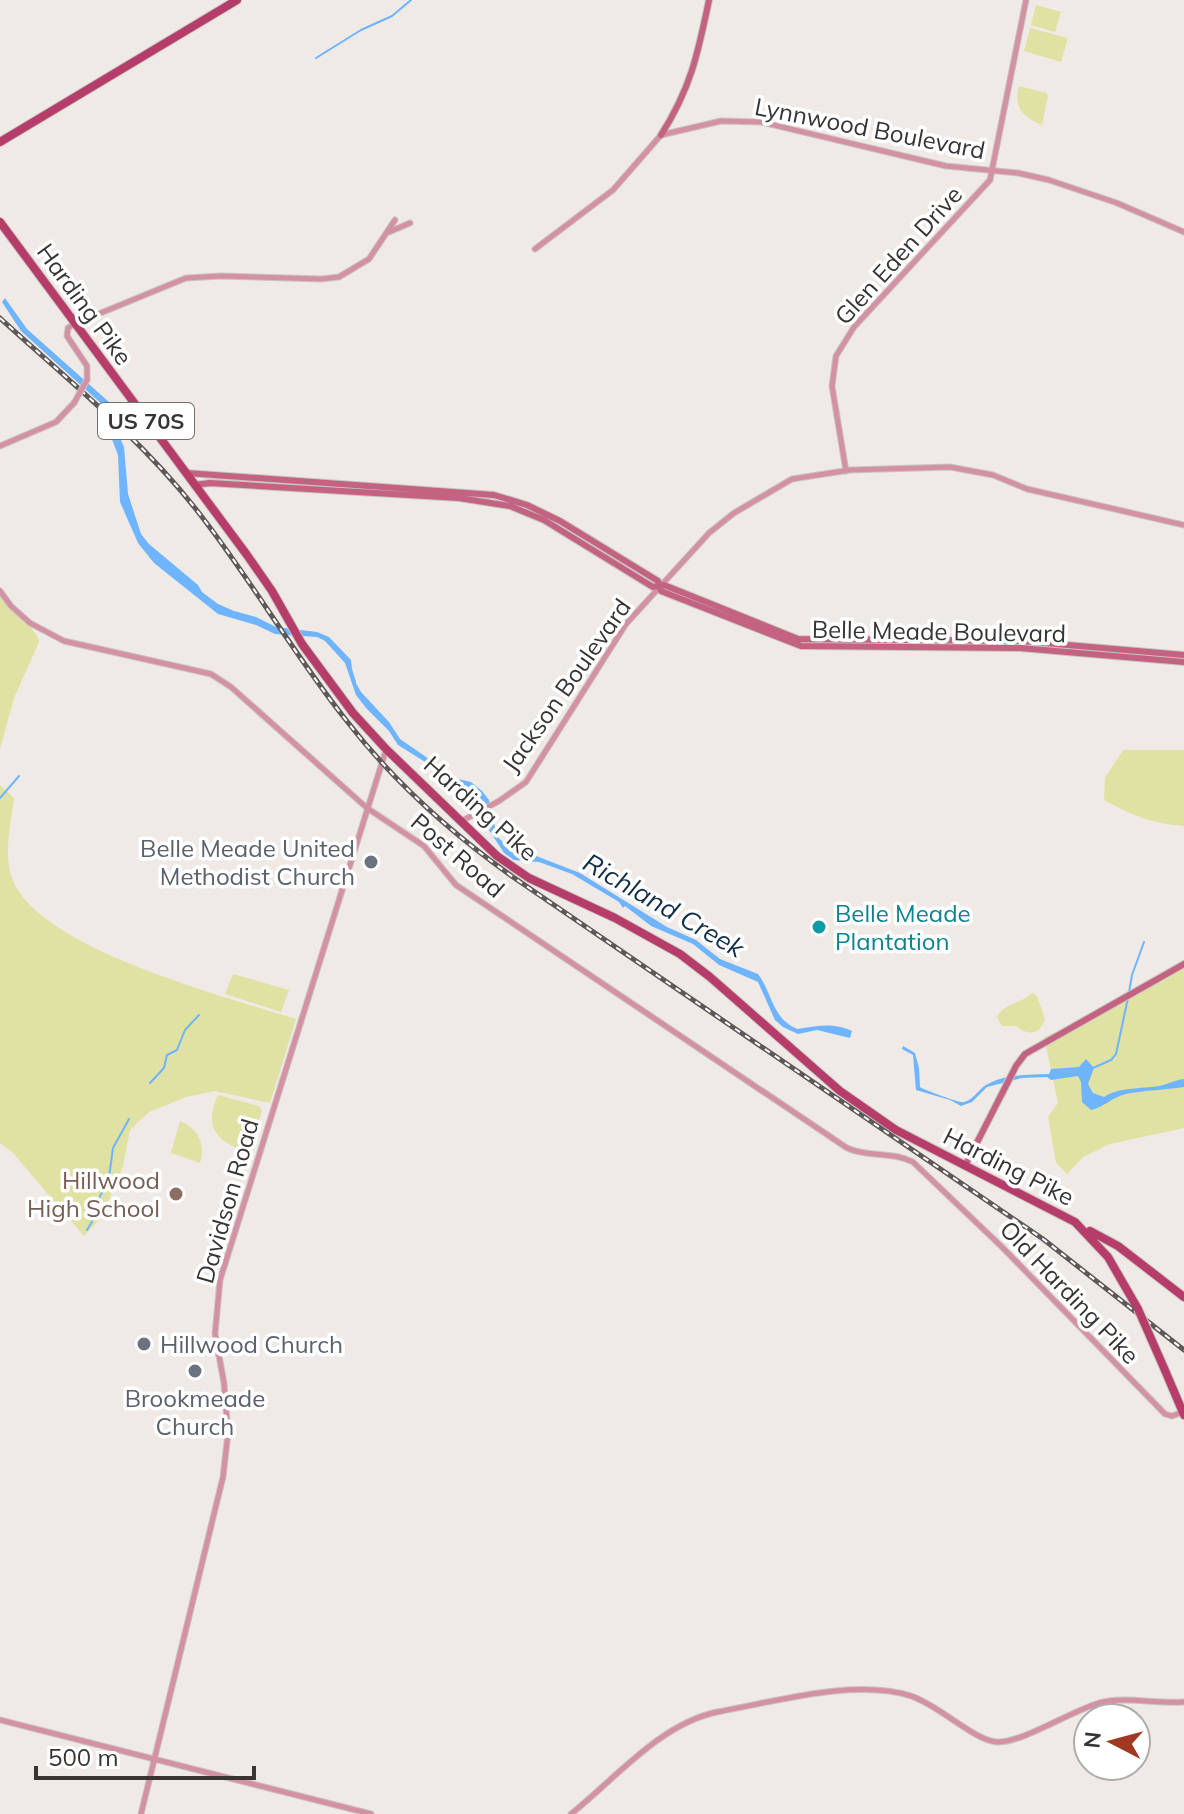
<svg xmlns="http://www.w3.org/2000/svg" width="1184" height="1814" viewBox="0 0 1184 1814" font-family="Mulish,sans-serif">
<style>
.green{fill:#dfe2a2}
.water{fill:#6eb4fe}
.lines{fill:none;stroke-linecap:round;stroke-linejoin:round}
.stream{stroke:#6eb4fe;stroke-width:2}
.tertiary-casing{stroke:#cac6c2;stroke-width:7}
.secondary-casing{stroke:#cac6c2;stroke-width:8}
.primary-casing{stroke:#cac6c2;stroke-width:10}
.tertiary{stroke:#d591a4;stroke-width:5}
.secondary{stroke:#c46281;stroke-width:6}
.primary{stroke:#b63c69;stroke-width:8}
.rail-casing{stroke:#5d5958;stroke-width:5}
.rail{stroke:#fff;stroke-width:2;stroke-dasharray:6;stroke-linecap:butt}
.tertiary-bridge-casing{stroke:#cac6c2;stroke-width:7;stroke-linecap:butt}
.primary-bridge-casing{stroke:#cac6c2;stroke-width:10;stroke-linecap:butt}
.tertiary-bridge{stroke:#d591a4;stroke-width:5}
.primary-bridge{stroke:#b63c69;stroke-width:8}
.worship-dot{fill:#6b7280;stroke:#fff;stroke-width:3}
.culture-dot{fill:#0f9aa8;stroke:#fff;stroke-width:3}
.education-dot{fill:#8d6e63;stroke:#fff;stroke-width:3}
.labels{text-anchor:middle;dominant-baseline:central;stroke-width:7;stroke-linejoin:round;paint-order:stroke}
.shield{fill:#fff;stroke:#737170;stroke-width:2}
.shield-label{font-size:22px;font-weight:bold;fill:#373433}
.street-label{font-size:24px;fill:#373433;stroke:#fff}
.worship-label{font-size:24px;fill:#5b616d;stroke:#fff;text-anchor:end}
.culture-label{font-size:24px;fill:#0d838f;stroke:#fff;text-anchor:start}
.education-label{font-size:24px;fill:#785e54;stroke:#fff;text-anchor:end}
.water-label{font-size:26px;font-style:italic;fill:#112e4b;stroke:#fff}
</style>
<rect width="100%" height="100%" fill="#efeae6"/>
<path class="green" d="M 1036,5 L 1061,12 L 1055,32 L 1031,25 Z
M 1030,28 L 1068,38 L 1061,62 L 1024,51 Z
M 1019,86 L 1046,93 L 1048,96 L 1042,125 C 1023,117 1013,107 1019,86 Z
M 0,596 C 10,610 37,627 39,642 L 14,698 L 0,749 Z
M 1123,750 L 1184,750 L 1184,826 C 1154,824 1130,815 1104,800 L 1105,778 Z
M 0,785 L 14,798 C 11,824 2,858 14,883 C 46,951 227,997 296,1019 L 270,1103 L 215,1091 L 186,1097 L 149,1112 L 130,1130 L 123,1166 L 102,1217 L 84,1236 L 12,1152 L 0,1143 Z
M 1184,966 L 1184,1128 L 1110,1144 L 1083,1157 L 1067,1174 L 1056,1163 L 1048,1117 L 1058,1103 L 1044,1037 L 1087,1019 Z
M 233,974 L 289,990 L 281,1012 L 225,994 Z
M 1032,993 L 1037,996 L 1045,1019 C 1040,1035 1027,1036 1016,1026 L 1002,1026 L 997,1017 C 1005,1002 1022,1004 1032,993 Z
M 218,1095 L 259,1106 L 262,1111 L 248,1152 C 217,1142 203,1128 218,1095 Z
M 180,1121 C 198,1129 206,1143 200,1163 L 171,1153 Z"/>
<path class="water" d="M 5,298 L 27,329 L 109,402 L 114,412 L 114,424 L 124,447 L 128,494 L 141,534 L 149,544 L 198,585 L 202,592 L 218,604 L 234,611 L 256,617 L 276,627 L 317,632 L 329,637 L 351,660 L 353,678 L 361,692 L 389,722 L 400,739 L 458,779 L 471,782 L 482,791 L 489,800 L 497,836 L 513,853 L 526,852 L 580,873 L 667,927 L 696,940 L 720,959 L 758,974 C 774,996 771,1017 797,1029 C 817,1026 833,1022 852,1031 L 850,1038 L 817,1030 L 798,1034 L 783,1027 L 775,1020 L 758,982 L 719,965 L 693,944 L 651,926 L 625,906 L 623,908 L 619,902 L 572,874 L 539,862 L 514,860 L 504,853 L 489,830 L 486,813 L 478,795 L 398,745 L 389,731 L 366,708 L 356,695 L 345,663 L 325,641 L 317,637 L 275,634 L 256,625 L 218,614 L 154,563 L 138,543 L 120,502 L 118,455 L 108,429 L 106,408 L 21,331 L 2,302 Z
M 903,1046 L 915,1053 L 919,1068 L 920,1087 C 924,1090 955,1101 961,1102 C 970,1104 979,1089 986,1085 C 1005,1074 1028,1075 1049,1074 L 1051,1069 L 1079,1067 L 1086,1059 L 1094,1068 L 1088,1084 L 1093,1093 L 1104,1097 C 1119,1087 1140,1089 1159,1086 C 1168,1084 1175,1080 1184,1079 L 1184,1087 C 1165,1090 1145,1090 1126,1094 C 1112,1097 1103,1108 1091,1110 L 1082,1102 L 1081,1082 L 1078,1076 L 1051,1080 L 1047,1077 L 1022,1078 L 987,1087 L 972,1102 L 961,1106 L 950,1100 L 916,1090 L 913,1055 L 902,1049 Z"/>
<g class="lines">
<path class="stream" d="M 316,58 L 361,30 L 392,16 L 411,0
M 351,669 L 355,682
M 0,798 L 19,776
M 1129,992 L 1132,975 L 1144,942
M 1093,1068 L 1111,1060 L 1116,1054 L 1128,998
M 150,1083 L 164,1068 L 167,1055 L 177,1050 L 185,1030 L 199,1015
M 87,1230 L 96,1215 L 100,1196 L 108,1184 L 113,1148 L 129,1119"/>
<g class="tertiary-casing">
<path id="tertiary" d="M 389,232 L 410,223
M 535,249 L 613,190 L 661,135 L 721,121 L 761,122 L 946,166 L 1018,173 L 1049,180 L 1117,203 L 1184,232
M 87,380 L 87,366 L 67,336 L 68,328 L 74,324 L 186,278 L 221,276 L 321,279 L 339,277 L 369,259 L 395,220
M 0,446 L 56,422 L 74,403
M 846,471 L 832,386 L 836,356 L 854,327 L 990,180 L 1026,0
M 0,591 L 11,606 L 30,623 L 64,641 L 211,674 L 231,687 L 367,808 L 424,846 L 456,885 L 847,1148 C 869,1158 892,1151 913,1162 L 1002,1247 L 1165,1414 L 1172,1416 L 1183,1412
M 460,822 L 499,801 L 526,782 L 626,624 L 709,533 L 734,513 L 792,479 L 850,470 L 950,467 L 993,475 L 1027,489 L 1184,525
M 0,1720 L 371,1814
M 141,1814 L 223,1477 L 228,1433 L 224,1383 L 215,1334 L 220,1280 L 386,750
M 571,1814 C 616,1778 660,1724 717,1712 C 774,1702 855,1678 911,1696 C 939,1705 973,1740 997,1742 C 1022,1743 1071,1711 1099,1703 C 1126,1696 1156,1704 1184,1702"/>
</g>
<g class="secondary-casing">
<path id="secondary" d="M 661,135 C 691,88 698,53 709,0
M 186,473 L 494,495 L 527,505 L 560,521 L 658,581 L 661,591 L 801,646 L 1020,648 L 1184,662
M 194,485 L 210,483 L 459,498 L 510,506 L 544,520 L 653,587 L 664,585 L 798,639 L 1021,641 L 1184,655
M 965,1166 L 1016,1066 L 1025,1054 L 1184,964"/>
</g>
<g class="primary-casing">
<path id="primary" d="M 0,142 L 237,0
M 0,222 L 247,555 L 272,591 L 302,644 L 353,713 L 386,749 L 497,856 L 529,878 L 615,918 L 680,954 L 710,977 L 840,1091 L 896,1130 L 1075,1222 L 1108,1257 L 1138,1309
M 1090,1231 L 1118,1246 L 1184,1297
M 1164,1368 L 1184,1415"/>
</g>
<use href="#tertiary" class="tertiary"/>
<use href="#secondary" class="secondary"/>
<use href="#primary" class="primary"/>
<g class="rail-casing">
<path id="rail" d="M 0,318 C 67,379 139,437 195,508 C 249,576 292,652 346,720 C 393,781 451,833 513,877 L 1043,1239 L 1184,1350"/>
</g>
<use href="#rail" class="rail"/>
<g class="tertiary-bridge-casing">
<path id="tertiary-bridge" d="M 74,403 L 87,380"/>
</g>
<g class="primary-bridge-casing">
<path id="primary-bridge" d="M 1138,1309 L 1164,1368"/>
</g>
<use href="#tertiary-bridge" class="tertiary-bridge"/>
<use href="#primary-bridge" class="primary-bridge"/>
</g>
<g class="worship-dot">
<circle cx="371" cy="862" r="8"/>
<circle cx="144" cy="1344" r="8"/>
<circle cx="195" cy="1371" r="8"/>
</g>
<circle class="culture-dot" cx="819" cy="927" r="8"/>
<circle class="education-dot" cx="176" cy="1194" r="8"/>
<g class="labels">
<rect class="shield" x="98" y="403" width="96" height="36" rx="6"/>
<g class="shield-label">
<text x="146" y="421">US 70S</text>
</g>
<g class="street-label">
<text transform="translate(870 128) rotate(11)">Lynnwood Boulevard</text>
<text transform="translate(898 255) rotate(-48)">Glen Eden Drive</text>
<text transform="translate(85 304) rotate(54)">Harding Pike</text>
<text transform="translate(939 631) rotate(1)">Belle Meade Boulevard</text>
<text transform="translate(566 685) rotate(-55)">Jackson Boulevard</text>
<text transform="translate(481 808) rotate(42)">Harding Pike</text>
<text transform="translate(458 855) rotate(41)">Post Road</text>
<text transform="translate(1009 1166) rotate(27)">Harding Pike</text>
<text transform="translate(227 1201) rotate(-74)">Davidson Road</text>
<text transform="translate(1070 1292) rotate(46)">Old Harding Pike</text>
</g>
<g class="worship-label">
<text x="355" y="848">Belle Meade United<tspan x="355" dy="28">Methodist Church</tspan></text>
<text x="160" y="1344" text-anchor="start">Hillwood Church</text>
<text x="195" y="1398" text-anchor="middle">Brookmeade<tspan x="195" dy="28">Church</tspan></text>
</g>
<g class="culture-label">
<text x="835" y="913">Belle Meade<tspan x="835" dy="28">Plantation</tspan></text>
</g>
<g class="education-label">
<text x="160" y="1180">Hillwood<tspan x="160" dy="28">High School</tspan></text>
</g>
<g class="water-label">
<text transform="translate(664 905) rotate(30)">Richland Creek</text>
</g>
</g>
<g transform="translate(1112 1742) rotate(276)"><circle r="38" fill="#ffffff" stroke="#afaead" stroke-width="2"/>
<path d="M0-6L14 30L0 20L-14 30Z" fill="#a13820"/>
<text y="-12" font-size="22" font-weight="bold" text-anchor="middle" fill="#373433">N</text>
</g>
<path d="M36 1766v12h218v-12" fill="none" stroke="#373433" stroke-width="4"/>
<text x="48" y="1766" font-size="24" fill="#373433" stroke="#ffffff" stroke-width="6" paint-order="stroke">500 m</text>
</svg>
